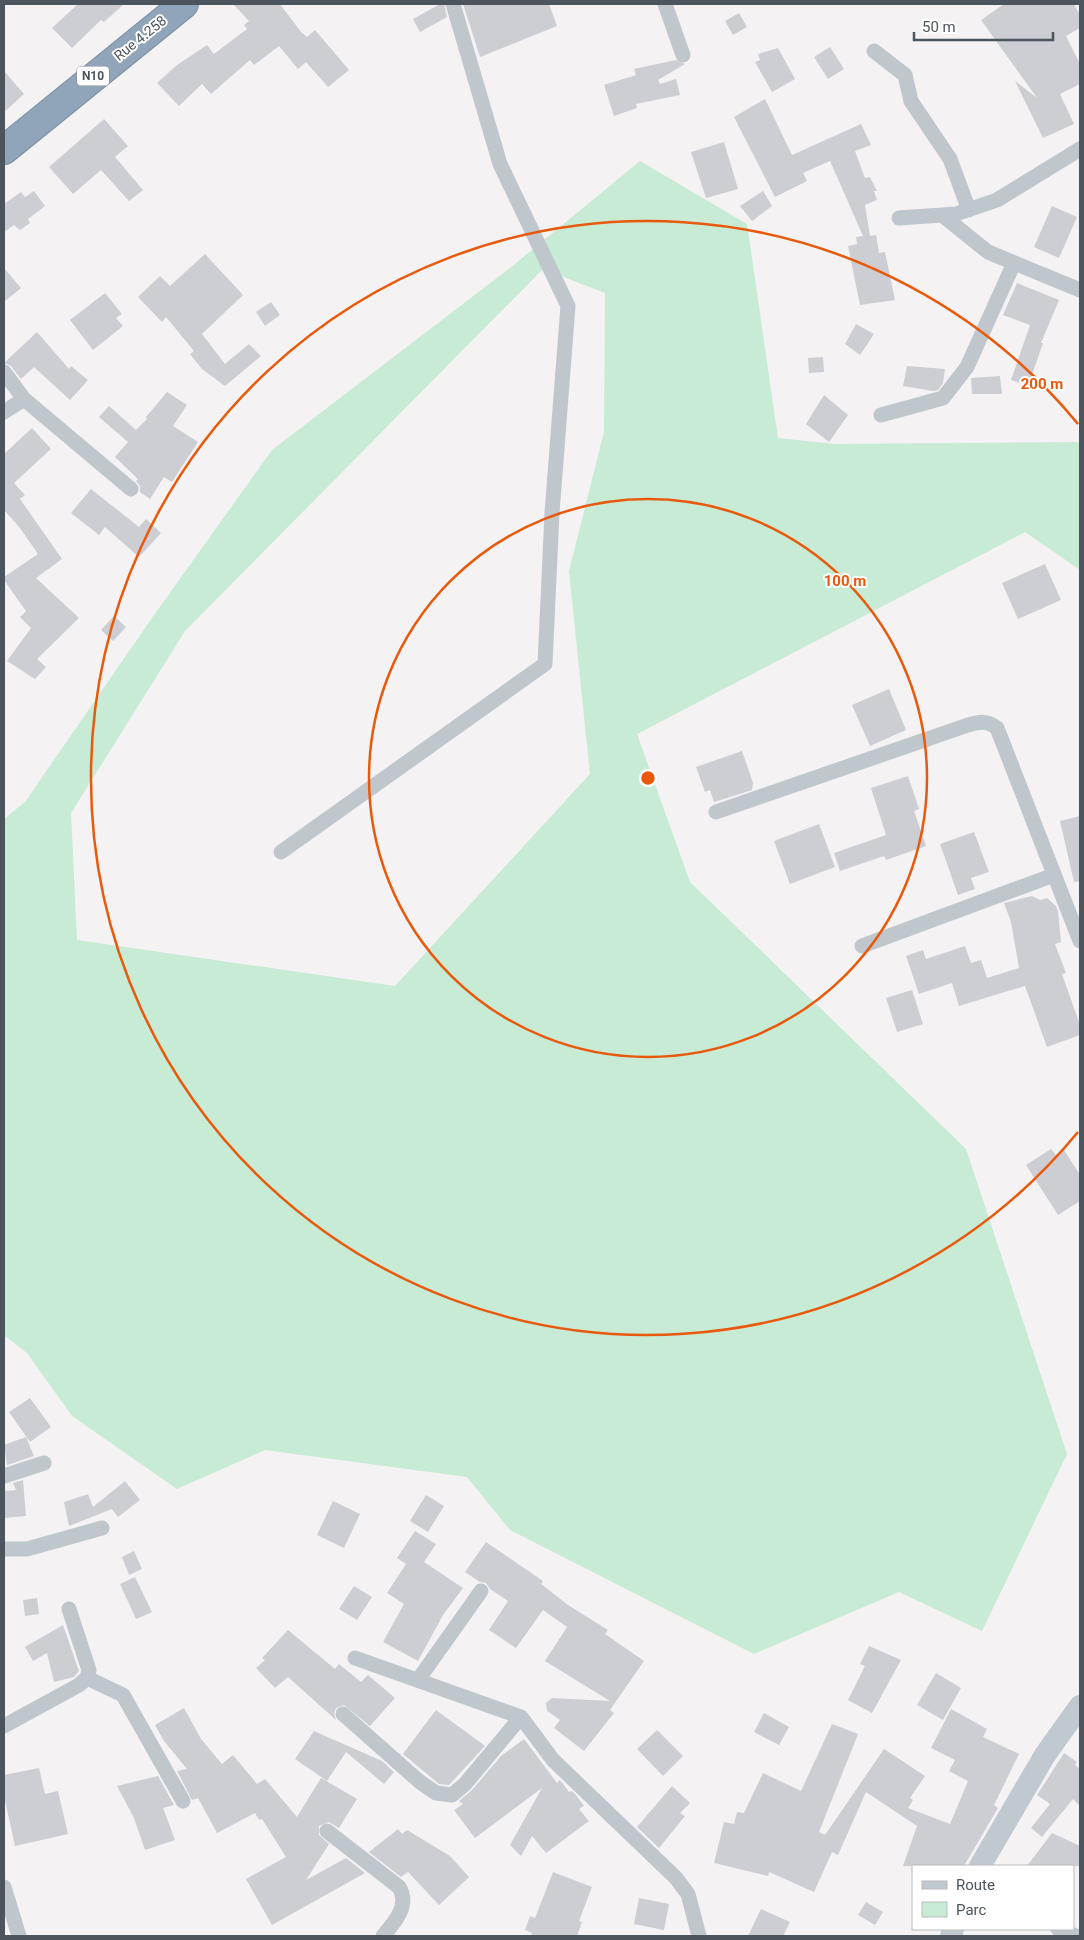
<svg xmlns="http://www.w3.org/2000/svg" width="1084" height="1940" viewBox="0 0 1084 1940" font-family="Roboto,sans-serif">
<style>
.green{fill:#c7ebd5;fill-rule:evenodd}
.building{fill:#cdced3}
.lines{fill:none;stroke-linecap:round;stroke-linejoin:round}
.highway-casing{stroke:#7b8fa5;stroke-width:30}
.street{stroke:#bfc6cc;stroke-width:15}
.secondary{stroke:#c0c8d0;stroke-width:22}
.highway{stroke:#90a4ba;stroke-width:28}
.ring{fill:none;stroke:#e8590c;stroke-width:2.5}
.labels{text-anchor:middle;dominant-baseline:central;stroke-width:4;stroke-linejoin:round;paint-order:stroke}
.shield{fill:#fff;stroke:#82888e;stroke-width:1}
.shield-label{font-size:12px;font-weight:bold;fill:#4c555d}
.street-label{font-size:14px;fill:#4c555d;stroke:#fff}
.centre{fill:#e8590c;stroke:#fff;stroke-width:2.5}
.ring-label{font-size:15px;text-anchor:middle;font-weight:bold;fill:#e8590c;stroke:#fff;stroke-width:4;stroke-linejoin:round;paint-order:stroke}
</style>
<rect width="100%" height="100%" fill="#f4f2f2"/>
<path class="green" d="M 640,161 L 747,224 L 778,438 L 835,444 L 1078,442 L 1080,444 L 1080,570 L 1025,532 L 637,734 L 690,882 L 966,1149 L 1067,1454 L 982,1631 L 899,1592 L 754,1654 L 510,1530 L 467,1477 L 265,1450 L 177,1489 L 72,1416 L 27,1353 L 4,1335 L 4,819 L 25,802 L 152,618 L 272,450 L 510,268 ZM 543,269 L 605,293 L 604,432 L 569,571 L 590,774 L 395,986 L 77,940 L 71,813 L 185,631 Z"/>
<path class="building" d="M 78,4 L 124,4 L 104,22 L 101,20 L 72,48 L 52,28 Z
M 233,4 L 280,4 L 301,32 L 307,37 L 315,30 L 349,70 L 328,87 L 306,62 L 298,69 L 279,46 L 254,65 L 250,60 L 211,94 L 202,84 L 179,106 L 157,83 L 177,65 L 207,45 L 214,54 L 247,29 L 244,25 L 249,21 Z
M 440,4 L 444,4 L 447,17 L 420,32 L 413,19 Z
M 463,4 L 549,4 L 557,26 L 480,57 Z
M 1004,4 L 1074,4 L 1080,15 L 1080,28 L 1066,36 L 1080,64 L 1080,84 L 1060,94 L 1074,124 L 1043,138 L 1015,81 L 1037,98 L 981,20 Z
M 739,13 L 747,27 L 733,35 L 725,21 Z
M 830,47 L 844,69 L 828,79 L 814,57 Z
M 778,48 L 795,79 L 772,92 L 755,62 L 760,60 L 758,54 Z
M 676,60 L 685,64 L 658,80 L 660,84 L 676,79 L 680,95 L 636,104 L 637,108 L 614,116 L 604,85 L 636,75 L 634,69 Z
M 4,71 L 24,94 L 4,112 Z
M 765,99 L 792,155 L 861,124 L 871,145 L 855,151 L 865,178 L 870,177 L 877,191 L 874,191 L 877,200 L 865,205 L 870,236 L 876,235 L 879,253 L 885,252 L 895,300 L 860,305 L 848,246 L 857,244 L 856,237 L 863,236 L 830,161 L 803,173 L 807,181 L 775,197 L 734,117 Z
M 104,119 L 128,146 L 115,157 L 143,190 L 129,201 L 101,170 L 73,194 L 49,167 Z
M 724,142 L 738,189 L 706,198 L 691,152 Z
M 34,191 L 45,206 L 28,219 L 30,223 L 20,230 L 14,225 L 4,232 L 4,204 L 21,192 L 25,197 Z
M 763,191 L 772,206 L 752,221 L 740,206 Z
M 1052,206 L 1077,217 L 1059,258 L 1034,247 Z
M 205,254 L 243,295 L 202,334 L 225,364 L 249,344 L 261,356 L 225,386 L 202,369 L 190,354 L 194,351 L 166,317 L 162,322 L 138,297 L 160,276 L 170,286 Z
M 4,268 L 21,288 L 4,302 Z
M 1017,283 L 1059,300 L 1041,343 L 1043,343 L 1028,386 L 1011,380 L 1030,325 L 1003,315 Z
M 105,293 L 122,314 L 116,318 L 123,326 L 93,350 L 70,320 Z
M 271,302 L 280,315 L 265,326 L 256,312 Z
M 856,324 L 874,334 L 860,355 L 845,344 Z
M 37,332 L 69,369 L 71,366 L 88,380 L 70,400 L 34,367 L 21,379 L 11,366 L 4,363 Z
M 823,357 L 824,372 L 809,373 L 808,358 Z
M 907,366 L 945,369 L 943,383 L 938,390 L 933,391 L 903,386 Z
M 1000,376 L 1002,394 L 972,394 L 971,378 Z
M 167,392 L 187,405 L 173,426 L 198,442 L 172,482 L 164,477 L 150,499 L 140,492 L 140,486 L 136,481 L 138,479 L 115,457 L 128,442 L 99,417 L 109,406 L 136,430 L 147,419 L 146,417 Z
M 824,395 L 848,415 L 829,442 L 806,424 Z
M 32,428 L 51,449 L 14,483 L 25,495 L 20,499 L 62,559 L 36,578 L 79,618 L 37,659 L 46,667 L 35,679 L 7,661 L 31,628 L 20,617 L 26,611 L 4,580 L 4,577 L 38,554 L 20,528 L 5,511 L 4,512 L 4,454 Z
M 91,489 L 139,527 L 146,519 L 161,533 L 139,557 L 105,527 L 99,535 L 71,513 Z
M 1045,564 L 1061,600 L 1018,619 L 1002,583 Z
M 114,616 L 126,627 L 113,641 L 101,630 Z
M 889,689 L 906,730 L 870,746 L 852,705 Z
M 742,751 L 753,783 L 752,790 L 714,802 L 710,790 L 705,792 L 696,767 Z
M 908,776 L 919,809 L 914,811 L 926,846 L 886,860 L 884,856 L 840,871 L 834,853 L 886,835 L 871,788 Z
M 1080,816 L 1080,881 L 1074,882 L 1060,821 Z
M 819,824 L 835,867 L 790,884 L 774,841 Z
M 974,832 L 989,872 L 971,878 L 975,889 L 958,895 L 940,844 Z
M 1032,896 L 1040,900 L 1047,898 L 1056,906 L 1058,911 L 1061,942 L 1055,944 L 1066,973 L 1062,974 L 1080,1025 L 1080,1035 L 1047,1047 L 1025,986 L 959,1006 L 952,983 L 919,994 L 906,956 L 923,950 L 926,959 L 965,946 L 971,963 L 981,960 L 987,978 L 1019,968 L 1011,922 L 1004,903 Z
M 912,990 L 923,1024 L 897,1032 L 886,998 Z
M 1051,1149 L 1056,1155 L 1064,1150 L 1080,1175 L 1080,1201 L 1058,1215 L 1026,1165 Z
M 30,1398 L 51,1427 L 30,1442 L 9,1412 Z
M 26,1437 L 34,1456 L 7,1465 L 4,1445 Z
M 23,1480 L 26,1516 L 4,1518 L 4,1491 L 16,1490 L 13,1483 Z
M 125,1481 L 140,1500 L 118,1517 L 112,1509 L 69,1526 L 64,1502 L 88,1494 L 93,1507 Z
M 426,1495 L 444,1506 L 428,1532 L 410,1521 Z
M 333,1501 L 360,1514 L 344,1548 L 317,1535 Z
M 415,1531 L 436,1544 L 424,1562 L 463,1588 L 443,1615 L 418,1661 L 383,1642 L 404,1604 L 387,1593 L 406,1564 L 397,1558 Z
M 486,1542 L 543,1581 L 541,1584 L 568,1605 L 608,1630 L 605,1634 L 644,1661 L 610,1710 L 614,1713 L 584,1751 L 554,1728 L 560,1720 L 547,1711 L 546,1703 L 552,1698 L 610,1701 L 545,1661 L 567,1627 L 543,1610 L 516,1648 L 489,1630 L 508,1601 L 490,1589 L 486,1583 L 480,1582 L 465,1572 Z
M 134,1551 L 142,1569 L 129,1575 L 122,1557 Z
M 135,1577 L 152,1612 L 136,1619 L 120,1584 Z
M 354,1586 L 372,1597 L 357,1620 L 339,1609 Z
M 37,1598 L 39,1614 L 25,1616 L 23,1600 Z
M 63,1625 L 79,1671 L 74,1677 L 54,1682 L 47,1653 L 33,1661 L 25,1647 Z
M 288,1630 L 335,1669 L 339,1664 L 361,1682 L 368,1675 L 395,1698 L 370,1726 L 344,1705 L 336,1708 L 334,1713 L 336,1720 L 288,1677 L 275,1688 L 256,1668 L 265,1660 L 262,1658 Z
M 869,1646 L 901,1660 L 872,1713 L 848,1700 L 865,1666 L 860,1664 Z
M 936,1673 L 961,1688 L 943,1720 L 917,1705 Z
M 184,1708 L 201,1739 L 222,1764 L 233,1755 L 257,1784 L 265,1779 L 297,1817 L 321,1778 L 357,1799 L 339,1828 L 329,1822 L 319,1826 L 319,1835 L 329,1844 L 306,1880 L 346,1858 L 365,1873 L 272,1925 L 246,1879 L 286,1857 L 262,1819 L 259,1820 L 255,1813 L 217,1833 L 198,1798 L 192,1800 L 177,1771 L 187,1769 L 164,1741 L 155,1725 Z
M 951,1709 L 987,1729 L 983,1737 L 1019,1754 L 994,1805 L 998,1808 L 964,1866 L 903,1866 L 917,1826 L 866,1792 L 838,1855 L 832,1852 L 814,1892 L 769,1872 L 768,1876 L 714,1863 L 724,1822 L 734,1824 L 737,1812 L 744,1813 L 763,1773 L 801,1791 L 832,1724 L 858,1734 L 819,1832 L 825,1835 L 884,1749 L 925,1776 L 910,1798 L 913,1800 L 908,1808 L 950,1824 L 968,1781 L 949,1771 L 955,1760 L 931,1748 Z
M 436,1710 L 485,1746 L 449,1785 L 439,1784 L 403,1754 Z
M 764,1713 L 789,1727 L 779,1745 L 754,1732 Z
M 657,1730 L 683,1756 L 663,1776 L 637,1749 Z
M 314,1731 L 382,1761 L 394,1772 L 384,1784 L 346,1752 L 327,1781 L 295,1759 Z
M 524,1739 L 557,1783 L 560,1780 L 569,1792 L 572,1791 L 576,1795 L 584,1806 L 579,1809 L 589,1821 L 546,1853 L 532,1836 L 521,1856 L 510,1845 L 542,1788 L 475,1838 L 454,1810 L 463,1804 L 459,1801 L 472,1790 L 501,1756 Z
M 1064,1753 L 1077,1762 L 1075,1765 L 1080,1769 L 1080,1806 L 1073,1799 L 1042,1837 L 1031,1828 L 1050,1804 L 1037,1795 Z
M 39,1768 L 45,1794 L 58,1791 L 68,1834 L 15,1846 L 4,1796 L 4,1775 Z
M 158,1776 L 174,1805 L 163,1808 L 175,1840 L 145,1850 L 134,1818 L 117,1786 Z
M 672,1786 L 690,1803 L 680,1813 L 685,1816 L 659,1848 L 637,1827 Z
M 398,1829 L 402,1834 L 407,1830 L 450,1856 L 469,1877 L 439,1905 L 408,1872 L 401,1877 L 369,1852 Z
M 1052,1833 L 1080,1846 L 1080,1866 L 1027,1866 Z
M 553,1872 L 592,1887 L 579,1921 L 582,1922 L 577,1936 L 531,1936 L 532,1933 L 525,1930 L 530,1916 L 535,1918 Z
M 639,1898 L 669,1904 L 664,1930 L 634,1924 Z
M 866,1902 L 883,1912 L 875,1925 L 858,1915 Z
M 761,1909 L 790,1922 L 783,1936 L 748,1936 Z"/>
<g class="lines">
<g class="highway-casing">
<path id="highway" d="M 4,150 L 184,4"/>
</g>
<path class="street" d="M 665,4 L 683,55
M 874,51 L 905,75 L 911,101 L 950,159 L 969,210
M 942,215 L 988,252 L 1080,290
M 899,218 L 956,214 L 997,200 L 1080,149
M 4,372 L 24,399 L 131,489
M 4,412 L 24,399
M 881,415 L 943,398 L 967,367 L 1014,263
M 716,812 L 968,725 C 979,722 987,720 997,728 L 1080,941
M 281,852 L 545,664 L 552,513 L 568,306 L 500,164 L 453,4
M 862,946 L 1054,875
M 4,1476 L 44,1463
M 4,1549 L 27,1549 L 102,1528
M 355,1658 L 521,1717 L 553,1760 L 676,1878 L 688,1894 L 699,1936
M 87,1678 L 123,1695 L 183,1801
M 418,1680 L 481,1591
M 343,1714 L 420,1782 L 436,1793 L 452,1795 L 465,1784 L 521,1717
M 4,1726 L 79,1685 L 87,1678 L 89,1670 L 69,1609
M 327,1831 L 399,1887 C 410,1905 395,1922 383,1936
M 4,1887 L 19,1936
M 1058,1929 L 1076,1936"/>
<path class="secondary" d="M 980,1866 L 1045,1755 L 1080,1706
M 951,1936 L 953,1929"/>
<use href="#highway" class="highway"/>
</g>
<g class="ring">
<circle cx="648" cy="778" r="279"/>
<path d="M1078 1132A557 557 0 1 1 1078 424"/>
</g>
<g class="labels">
<rect class="shield" x="77" y="66.5" width="32" height="19" rx="4"/>
<g class="shield-label">
<text x="93" y="76">N10</text>
</g>
<g class="street-label">
<text transform="translate(140 38) rotate(-39)">Rue 4.258</text>
</g>
</g>
<circle cx="648" cy="778" r="8" class="centre"/>
<g class="ring-label">
<text x="1042" y="389">200 m</text>
<text x="845" y="586">100 m</text>
</g>
<rect width="1084" height="1940" fill="none" stroke="#4c555d" stroke-width="10"/>
<rect x="912" y="1865" width="162" height="65" fill="#ffffff" stroke="#b7bbbe"/>
<rect x="922" y="1881" width="25" height="8" fill="#c0c8d0" stroke="#b7bbbe"/>
<text x="956" y="1890" font-size="15" fill="#4c555d">Route</text>
<rect x="922" y="1902" width="25" height="15" fill="#c7ebd5" stroke="#b7bbbe"/>
<text x="956" y="1915" font-size="15" fill="#4c555d">Parc</text>
<path d="M914 32v8h139v-8" fill="none" stroke="#4c555d" stroke-width="2.5"/>
<text x="922" y="32" font-size="15" fill="#4c555d" stroke="#ffffff" stroke-width="4" paint-order="stroke">50 m</text>
</svg>
